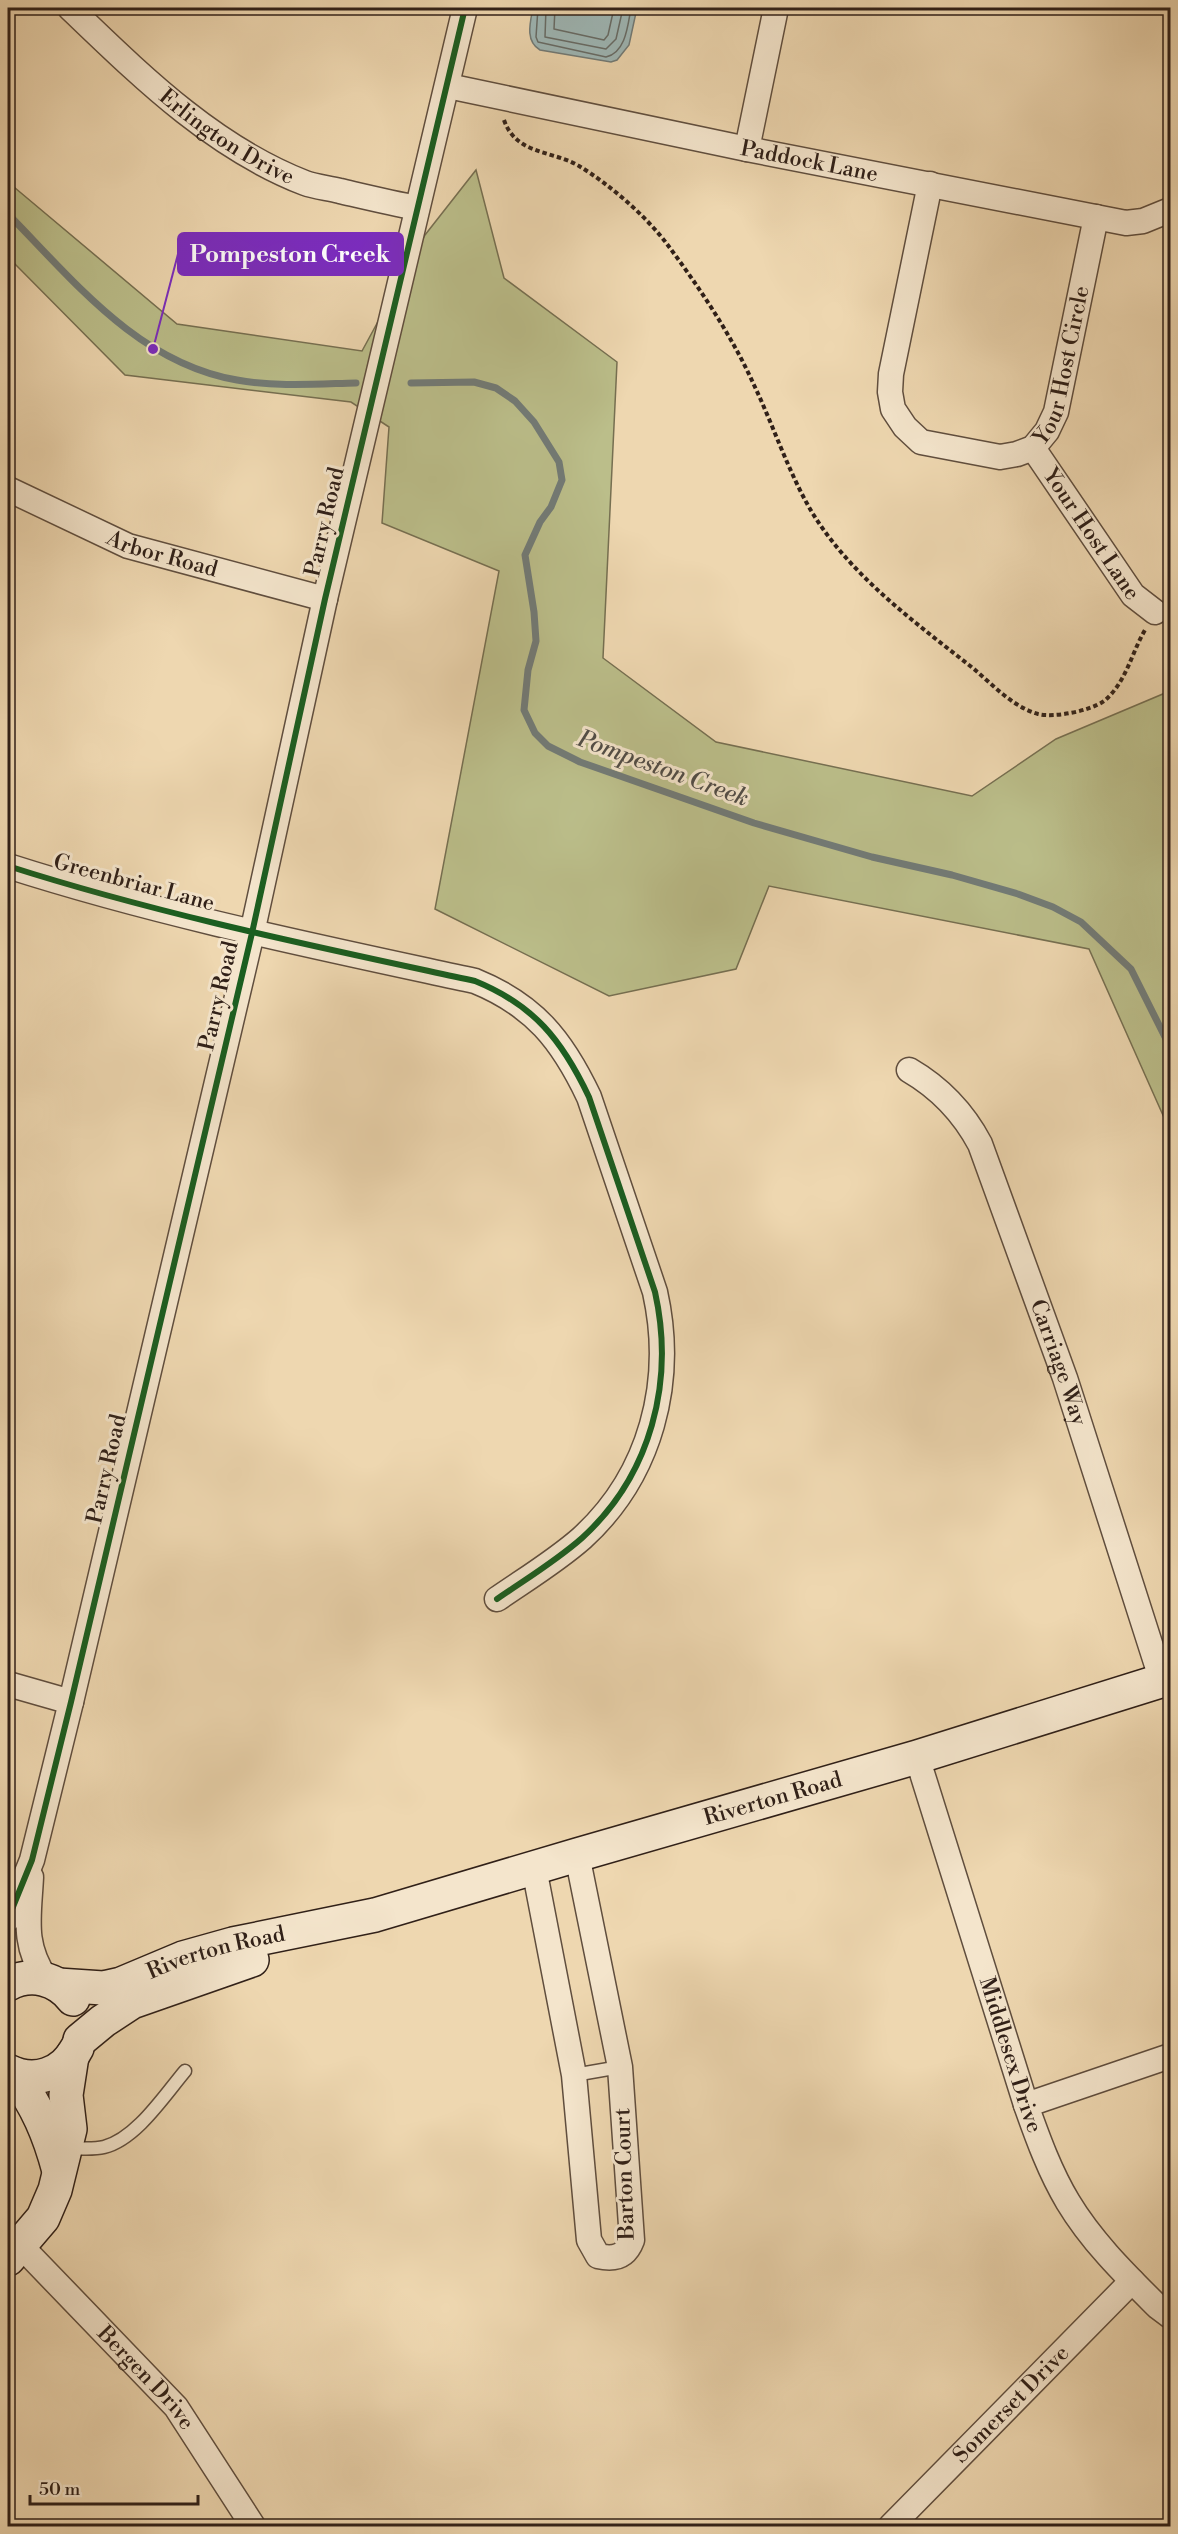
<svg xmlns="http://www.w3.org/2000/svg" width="1178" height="2534" viewBox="0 0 1178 2534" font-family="'Libre Bodoni',serif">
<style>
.green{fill:#bbbe8a;stroke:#766f51;stroke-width:1.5}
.water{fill:#9eb7b6;stroke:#727b77;stroke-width:1.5}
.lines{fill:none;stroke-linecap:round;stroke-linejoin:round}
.shore{stroke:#676c67;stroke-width:1.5}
.stream{stroke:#727b77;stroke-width:7}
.lane-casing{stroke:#604e3e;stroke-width:15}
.street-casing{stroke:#604e3e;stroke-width:27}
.secondary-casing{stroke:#302018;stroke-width:36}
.path{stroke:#302018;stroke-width:4;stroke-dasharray:4.5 3;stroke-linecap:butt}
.lane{stroke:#f4e5cc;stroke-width:12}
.street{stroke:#f4e5cc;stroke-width:24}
.secondary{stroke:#f4e5cc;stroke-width:33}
.cycleway-casing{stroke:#f4e5cc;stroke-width:10}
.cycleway{stroke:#1b5e20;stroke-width:6}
.labels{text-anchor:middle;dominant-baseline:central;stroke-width:6;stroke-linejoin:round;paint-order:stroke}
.street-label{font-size:22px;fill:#302018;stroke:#f4e5cc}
.water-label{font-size:24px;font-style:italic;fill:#514d47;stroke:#f4e5cc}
.leader{fill:none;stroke:#7b2cbf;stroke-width:2}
.callout-dot{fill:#7b2cbf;stroke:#f4e5cc;stroke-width:2}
.callout{fill:#7b2cbf;stroke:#7b2cbf;stroke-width:2}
.callout-label{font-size:24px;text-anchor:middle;font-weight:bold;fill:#fff}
</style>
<rect width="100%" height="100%" fill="#eed7b0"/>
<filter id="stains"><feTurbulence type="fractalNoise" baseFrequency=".00333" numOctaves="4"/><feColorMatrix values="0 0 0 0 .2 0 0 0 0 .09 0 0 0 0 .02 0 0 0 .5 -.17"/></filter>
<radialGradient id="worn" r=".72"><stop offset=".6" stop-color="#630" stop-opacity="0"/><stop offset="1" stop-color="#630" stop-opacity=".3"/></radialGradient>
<path class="green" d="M 476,170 L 504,278 L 617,362 L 603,658 L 716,742 L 972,796 L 1056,739 L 1170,691 L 1170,1131 L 1089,949 L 769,886 L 736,969 L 609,996 L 435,909 L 499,571 L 382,523 L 389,427 L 351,402 L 125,375 L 8,257 L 8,182 L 177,324 L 362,351 L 425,235 Z"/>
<path class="water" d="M 533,8 L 637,8 L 629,45 L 617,60 L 611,62 L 540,50 C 525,41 530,23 533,8 Z"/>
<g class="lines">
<path class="shore" d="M 538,8 L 536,37 L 538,42 L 606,57 C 626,53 628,24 631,8
M 546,8 L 545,37 L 606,49 L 616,39 L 623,8
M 555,8 L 554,29 L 604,40 L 608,35 L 614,8"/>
<path class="stream" d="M 8,214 C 74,281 138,363 237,380 C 276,387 316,384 356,383
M 411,383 L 474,382 L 496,388 L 515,401 L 534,422 L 559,462 L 562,480 L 551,507 L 540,522 L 525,555 L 534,612 L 536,641 L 528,670 L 524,710 L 535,733 L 548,746 L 580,762 L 754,823 L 872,857 L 952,875 L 1018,894 L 1053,907 L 1081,922 L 1131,969 L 1170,1047"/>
<g class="lane-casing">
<path id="lane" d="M 574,2075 L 620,2067
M 66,2148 C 78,2148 92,2150 104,2147 C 136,2139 164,2096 185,2071"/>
</g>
<g class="street-casing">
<g id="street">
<path id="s1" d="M 70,8 C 140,75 212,147 305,183 C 316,187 329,188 340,191 C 366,197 391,203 417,208"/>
<path id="s2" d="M 448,86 L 747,149 L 1126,223 L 1143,221 L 1170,210"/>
<path d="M 747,149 L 776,8"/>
<path id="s3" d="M 930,184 L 891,374 L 890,392 L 893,409 L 905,427 L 921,442 L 1000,457 L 1017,454 L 1033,448 L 1047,431 L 1056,412 L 1096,217"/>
<path id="s4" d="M 1033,448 L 1133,595 L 1155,612"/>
<path id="s5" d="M 8,489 L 128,546 L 325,599"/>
<path d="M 8,866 C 161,915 318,947 475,981 C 534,1005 562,1040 589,1097 L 655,1292 C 675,1382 651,1475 582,1538 C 556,1561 526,1579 497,1599"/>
<path id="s6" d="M 909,1070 C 940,1088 963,1112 980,1144 L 1065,1378 L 1162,1681"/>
<path d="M 8,1684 L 71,1702"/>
<path id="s7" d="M 917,1757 L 1026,2105 C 1038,2139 1050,2172 1068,2202 C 1092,2242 1126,2275 1158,2307 L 1170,2316"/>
<path d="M 534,1868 L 574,2075 L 589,2240 L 598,2256 C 615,2260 626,2256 632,2240 L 620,2067 L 577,1855"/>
<path d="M 31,1877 C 29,1917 22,1944 46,1979"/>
<path d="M 8,1919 L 32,1860 L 71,1702 L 252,933 L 325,599 L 465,8"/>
<path d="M 1026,2105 L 1170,2056"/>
<path id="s8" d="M 20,2245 L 176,2407 L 253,2526"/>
<path id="s9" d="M 891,2526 L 1132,2281"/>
</g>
</g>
<g class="secondary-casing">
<g id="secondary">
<path d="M 8,1984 C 31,1972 57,1978 73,1999"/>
<path id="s10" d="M 58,1985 L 103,1988 L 121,1984 L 183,1958 L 233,1944 L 375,1915 L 577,1855 L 917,1757 L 1170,1678"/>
<path d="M 80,2040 L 103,2021 L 132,2002 L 252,1960"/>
<path d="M 8,2071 C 34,2084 63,2075 77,2048"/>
<path d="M 14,2074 C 37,2106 49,2133 59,2171"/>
<path d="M 8,2259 L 43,2218 L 55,2190 L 70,2129 L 66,2095 L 72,2056"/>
</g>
</g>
<path class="path" d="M 504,120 C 516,155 552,150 579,166 C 609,184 646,216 667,244 C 699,287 732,336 754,385 C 774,427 789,474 813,514 C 853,578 916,623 974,669 C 993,685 1013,707 1038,714 C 1054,718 1090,711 1104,701 C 1126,683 1131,654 1145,630"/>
<use href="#lane" class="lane"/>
<use href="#street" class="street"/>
<use href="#secondary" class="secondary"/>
<g class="cycleway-casing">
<path id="cycleway" d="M 8,866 C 161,915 318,947 475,981 C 534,1005 562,1040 589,1097 L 655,1292 C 675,1382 651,1475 582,1538 C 556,1561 526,1579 497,1599
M 8,1919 L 32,1860 L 71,1702 L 252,933 L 325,599 L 465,8"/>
</g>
<use href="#cycleway" class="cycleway"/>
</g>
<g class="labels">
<g class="street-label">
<text stroke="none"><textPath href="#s1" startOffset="204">Erlington Drive</textPath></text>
<text stroke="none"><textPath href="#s2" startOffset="369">Paddock Lane</textPath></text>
<text stroke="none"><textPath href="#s3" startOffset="477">Your Host Circle</textPath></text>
<text transform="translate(325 522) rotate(-77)">Parry Road</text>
<text stroke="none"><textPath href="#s4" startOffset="104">Your Host Lane</textPath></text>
<text stroke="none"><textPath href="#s5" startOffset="168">Arbor Road</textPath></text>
<text transform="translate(134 883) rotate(15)">Greenbriar Lane</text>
<text transform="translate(219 996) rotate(-77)">Parry Road</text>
<text stroke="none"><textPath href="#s6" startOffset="336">Carriage Way</textPath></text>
<text transform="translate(107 1469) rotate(-77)">Parry Road</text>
<text stroke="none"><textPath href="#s10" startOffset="742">Riverton Road</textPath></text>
<text stroke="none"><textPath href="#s10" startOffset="164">Riverton Road</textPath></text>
<text stroke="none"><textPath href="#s7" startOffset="312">Middlesex Drive</textPath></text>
<text transform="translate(625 2174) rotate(-92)">Barton Court</text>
<text stroke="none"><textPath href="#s8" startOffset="183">Bergen Drive</textPath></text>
<text stroke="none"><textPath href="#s9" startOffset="171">Somerset Drive</textPath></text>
</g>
<g class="water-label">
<text transform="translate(663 769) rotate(20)">Pompeston Creek</text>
</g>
</g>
<path class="leader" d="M153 349L178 254"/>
<circle class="callout-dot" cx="153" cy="349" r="6"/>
<rect class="callout" x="178" y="233" width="225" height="42" rx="6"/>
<g class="callout-label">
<text x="290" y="262">Pompeston Creek</text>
</g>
<rect width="1178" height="2534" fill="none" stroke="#eed7b0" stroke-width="30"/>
<rect x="9" y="9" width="1160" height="2516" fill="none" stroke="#302018" stroke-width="3"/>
<rect x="15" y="15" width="1148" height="2504" fill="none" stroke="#302018" stroke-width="1.5"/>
<path d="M30 2495v9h168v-9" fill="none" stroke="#302018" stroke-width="3"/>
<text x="39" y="2495" font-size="18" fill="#302018" stroke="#f4e5cc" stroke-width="4.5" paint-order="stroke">50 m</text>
<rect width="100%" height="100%" filter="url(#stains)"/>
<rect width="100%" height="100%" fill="url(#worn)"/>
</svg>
